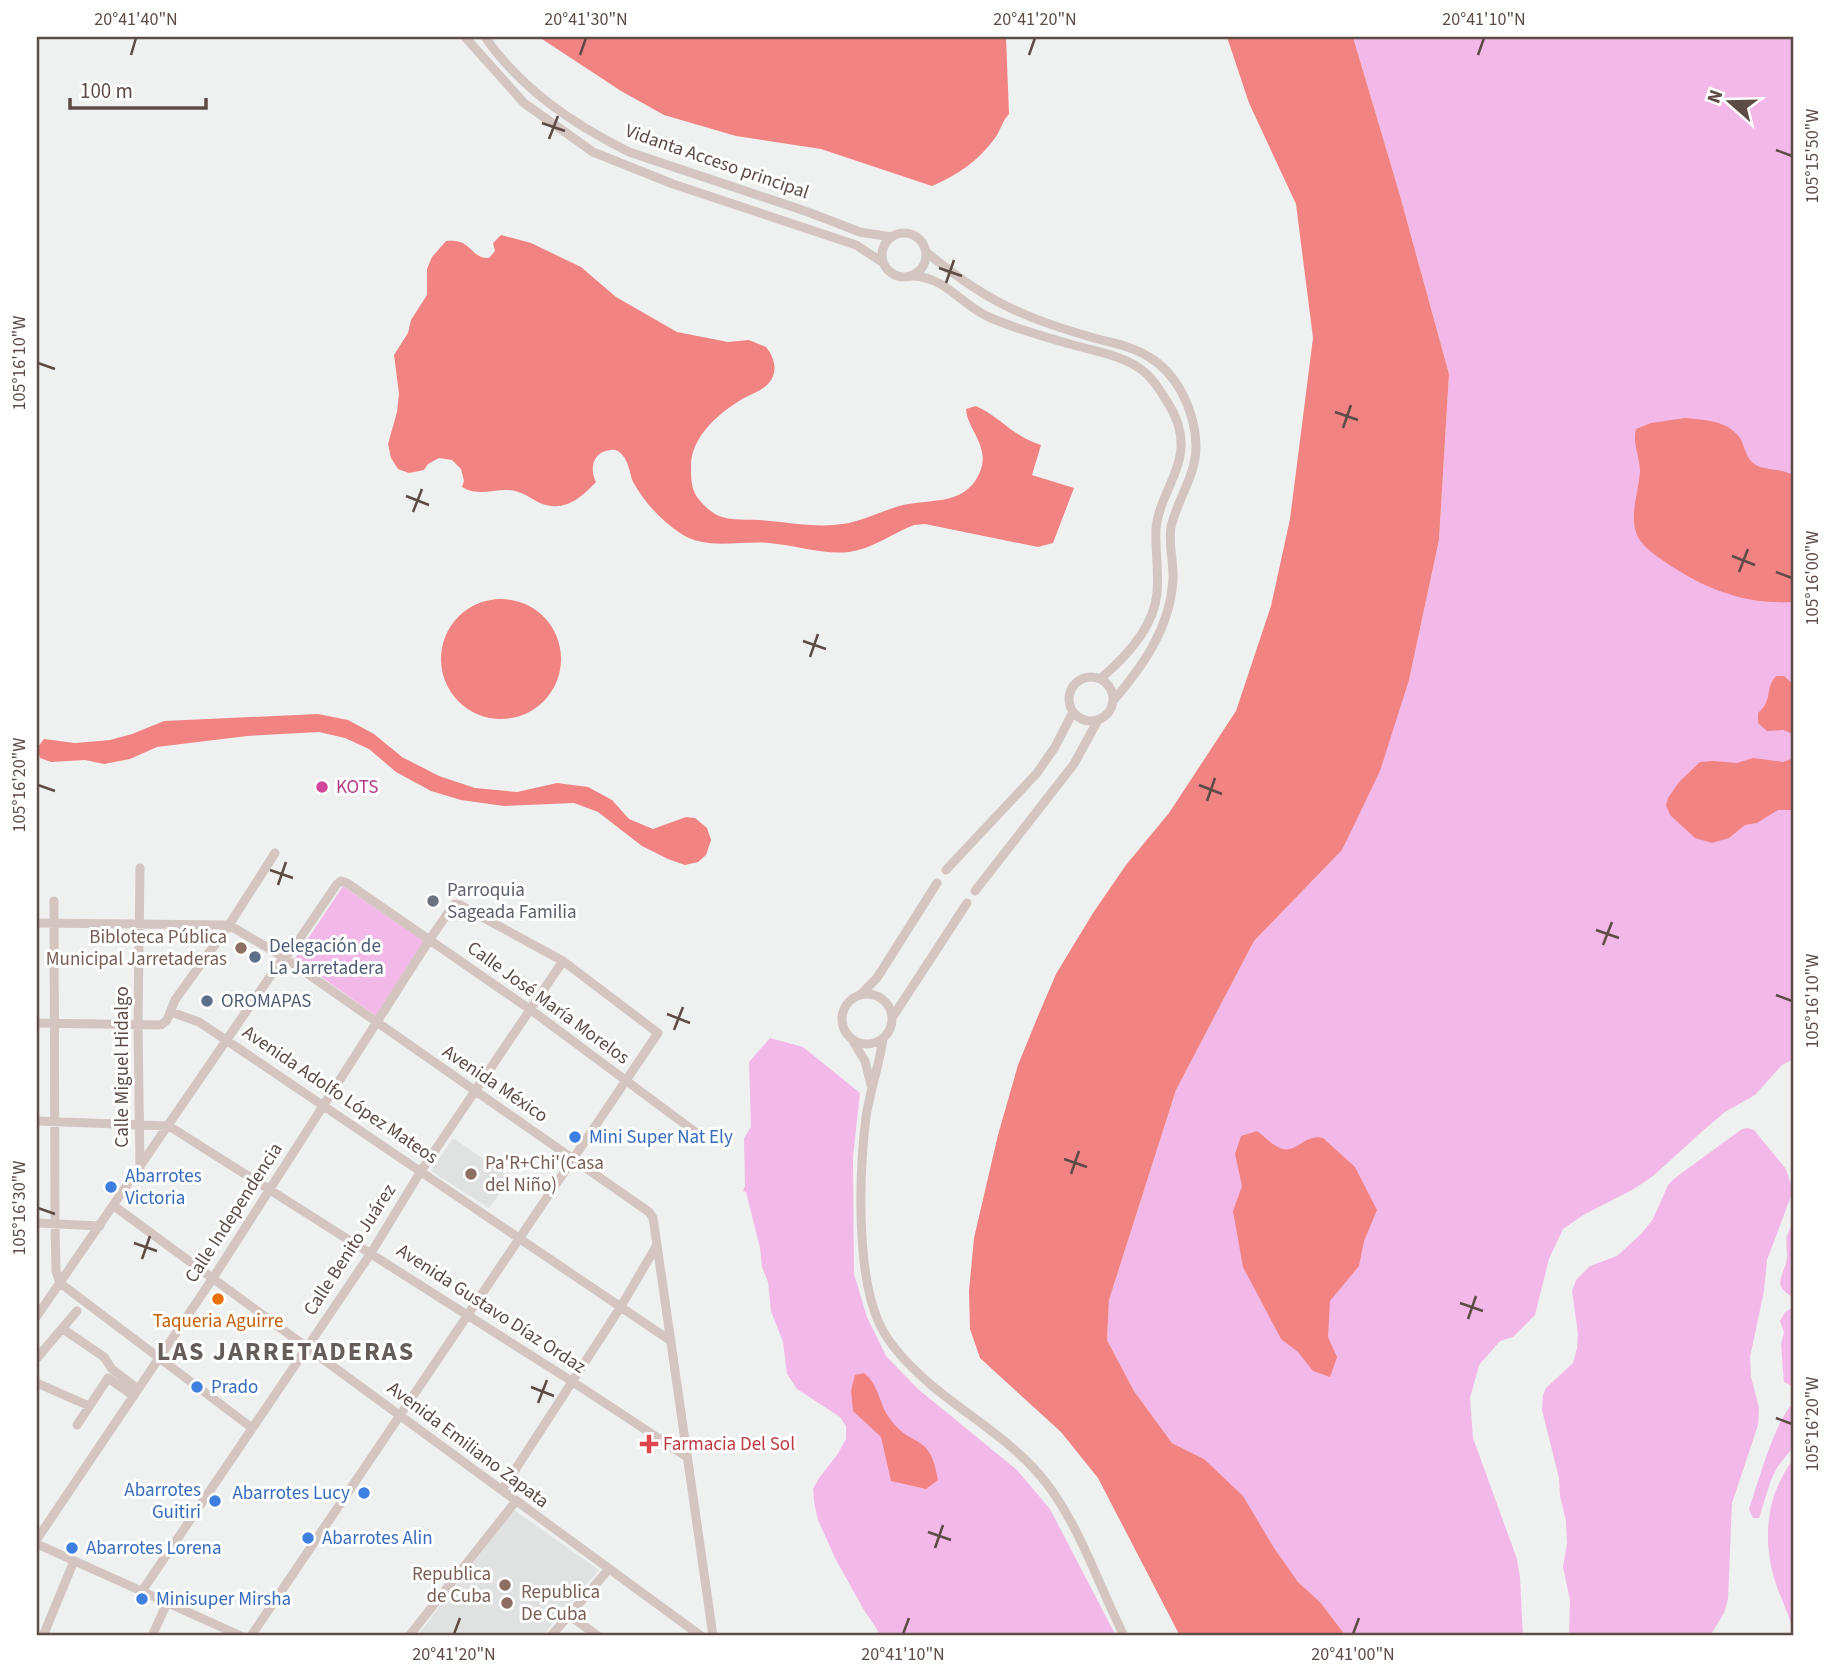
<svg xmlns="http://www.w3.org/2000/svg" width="1831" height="1673" viewBox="0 0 1831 1673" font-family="'Source Sans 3',sans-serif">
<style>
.education{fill:#e0e2e1}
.green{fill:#f2b9e8}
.water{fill:#f28383}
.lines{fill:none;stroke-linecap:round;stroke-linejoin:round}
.minor{stroke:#d4c5c0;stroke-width:9}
.ticks{fill:none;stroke:#5d4b45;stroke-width:2.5}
.hotel-dot{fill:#d1479c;stroke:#fff;stroke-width:2.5}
.worship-dot{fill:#6b7280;stroke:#fff;stroke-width:2.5}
.education-dot{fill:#8d6e63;stroke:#fff;stroke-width:2.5}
.service-dot{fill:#5c6f8a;stroke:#fff;stroke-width:2.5}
.shop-dot{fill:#3f7fe0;stroke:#fff;stroke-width:2.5}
.food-dot{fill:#e8710a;stroke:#fff;stroke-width:2.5}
.health-dot{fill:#e0444e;stroke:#fff;stroke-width:2.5}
.labels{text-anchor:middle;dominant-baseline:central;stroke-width:6;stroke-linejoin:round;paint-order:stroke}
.street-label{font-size:19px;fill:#5d4b45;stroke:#fff}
.hotel-label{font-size:19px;fill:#b23c85;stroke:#fff;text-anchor:start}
.worship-label{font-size:19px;fill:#5b616d;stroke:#fff;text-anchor:start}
.education-label{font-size:19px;fill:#785e54;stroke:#fff;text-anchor:end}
.service-label{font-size:19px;fill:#4e5e75;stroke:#fff;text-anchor:start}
.shop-label{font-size:19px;fill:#366cbe;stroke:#fff;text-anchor:start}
.food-label{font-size:19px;fill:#c56008;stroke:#fff}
.health-label{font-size:19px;fill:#be3a42;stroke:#fff;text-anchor:start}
.district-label{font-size:26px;font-weight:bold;letter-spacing:2px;fill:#645d5a;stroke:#fff}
.neatline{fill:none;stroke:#5d4b45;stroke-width:2.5}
.ticks-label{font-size:18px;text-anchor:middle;fill:#5d4b45}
</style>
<rect width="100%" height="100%" fill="#eef1f0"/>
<path class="education" d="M 453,1138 L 511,1178 L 489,1208 L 431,1171 Z
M 514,1510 L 599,1570 L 542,1636 L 417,1636 Z"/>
<path class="green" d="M 1353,37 L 1794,37 L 1794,1059 L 1782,1065 L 1755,1095 L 1725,1112 L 1706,1128 L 1653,1176 L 1634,1189 L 1585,1214 L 1563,1229 L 1549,1259 L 1535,1315 L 1513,1337 L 1500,1341 L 1479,1365 L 1470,1398 L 1473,1438 L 1517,1559 L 1520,1578 L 1523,1636 L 1346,1636 L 1320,1602 L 1298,1582 L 1204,1459 L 1172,1443 L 1134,1391 L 1107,1340 L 1109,1300 L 1176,1090 L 1254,941 L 1342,850 L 1409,680 L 1439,540 L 1449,374 L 1399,192 Z
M 343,886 L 424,941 L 376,1016 L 295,958 Z
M 770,1038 L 803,1047 L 860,1093 L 853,1157 L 854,1274 L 867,1317 L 886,1356 L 918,1389 L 1017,1470 L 1050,1509 L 1116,1636 L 879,1636 L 878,1631 L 864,1610 L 836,1560 L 818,1520 L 814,1502 L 813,1489 L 819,1478 L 837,1455 L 846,1439 L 846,1426 L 840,1417 L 797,1389 L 787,1374 L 783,1342 L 771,1311 L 768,1282 L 762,1267 L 760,1248 L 746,1192 L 743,1191 L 745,1186 L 744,1138 L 751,1127 L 749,1062 Z
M 1748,1128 L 1754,1130 L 1786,1169 L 1793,1191 L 1767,1260 L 1764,1291 L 1750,1357 L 1751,1377 L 1759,1408 L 1758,1425 L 1732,1503 L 1728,1599 L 1724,1613 L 1710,1636 L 1569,1636 L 1570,1600 L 1563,1567 L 1567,1543 L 1566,1521 L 1560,1496 L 1559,1478 L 1542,1410 L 1543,1395 L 1546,1388 L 1573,1363 L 1577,1348 L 1578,1334 L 1572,1291 L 1576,1280 L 1590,1266 L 1617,1256 L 1642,1233 L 1653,1219 L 1668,1185 L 1675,1178 L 1742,1129 Z
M 1794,1215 L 1794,1298 C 1771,1285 1783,1278 1787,1259 C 1788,1252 1785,1244 1787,1236 C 1789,1228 1794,1224 1794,1215 Z
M 1794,1307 L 1794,1387 L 1784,1382 L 1781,1345 L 1784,1332 L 1780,1321 L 1785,1312 Z
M 1794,1402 L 1794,1446 L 1778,1466 L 1771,1480 L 1759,1518 L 1753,1518 L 1749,1509 C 1759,1481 1774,1422 1794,1402 Z
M 1794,1459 L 1794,1636 C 1791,1618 1782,1602 1776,1584 C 1762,1542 1765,1495 1794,1459 Z"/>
<path class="water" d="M 539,37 L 1006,37 L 1009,114 C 1002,121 1001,130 995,138 C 978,161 958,175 932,186 L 821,149 L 736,136 L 664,115 L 621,91 Z
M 1227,37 L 1353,37 L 1399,192 L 1449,374 L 1439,540 L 1409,680 L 1380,771 L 1342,850 L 1254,941 L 1176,1090 L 1109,1300 L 1107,1340 L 1134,1391 L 1172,1443 L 1204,1459 L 1243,1496 L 1274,1548 L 1298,1582 L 1320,1602 L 1346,1636 L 1180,1636 L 1098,1478 L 1061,1432 L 980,1358 L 970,1329 L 969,1291 L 974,1238 L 998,1135 L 1018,1065 L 1038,1016 L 1056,974 L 1093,913 L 1126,865 L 1169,813 L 1236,711 L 1271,606 L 1290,519 L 1313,338 L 1296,204 L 1249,103 Z
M 501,235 L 531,243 L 581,267 L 616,297 L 677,332 L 728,342 L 749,340 L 766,347 C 775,358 779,373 767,385 C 761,391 752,394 744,398 C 720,412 691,436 691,466 C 691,477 691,488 697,497 C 703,505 712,514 722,517 C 734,521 746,519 759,520 C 790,522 818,529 849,523 C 867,519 882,511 899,506 C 928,498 964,507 979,474 C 992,447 967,430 966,409 L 976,406 C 1002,418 1012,436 1041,445 L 1032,475 L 1074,488 L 1053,543 L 1038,547 L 925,524 L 914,525 C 893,533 872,549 849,552 C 823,555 795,545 769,543 C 740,540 706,551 680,533 C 661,520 644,502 633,482 C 630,474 629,464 624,457 C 620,452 617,449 611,450 C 593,451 589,469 596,482 C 581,498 564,513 540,503 C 532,499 524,493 515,491 C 497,487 480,498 462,487 L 464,481 L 461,469 L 452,460 L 439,458 L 428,464 L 424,470 L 409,473 L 398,469 L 391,458 L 388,444 L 397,412 L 399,394 L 394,355 L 408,333 L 411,320 L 427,295 L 427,269 L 432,257 L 446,241 C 473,238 470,259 489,258 L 495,251 L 493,243 Z
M 1685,418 C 1705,420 1727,420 1740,438 C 1744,445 1746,457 1753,463 C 1764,472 1782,467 1794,476 L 1794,602 C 1747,605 1707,590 1668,564 C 1657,556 1643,548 1637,535 C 1629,516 1639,490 1640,471 C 1640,457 1632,443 1636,429 L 1651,423 Z
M441 659a60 60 0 1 1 120 0a60 60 0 1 1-120 0Z
M 1776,676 L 1784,676 L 1794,685 L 1794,735 L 1784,730 L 1767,731 L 1758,723 L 1758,713 C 1774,699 1764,689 1776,676 Z
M 318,714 L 348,720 L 374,734 L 402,757 L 439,776 L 475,788 L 517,792 L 557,783 L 588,787 L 612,800 L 629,819 L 653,829 L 686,817 L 695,818 L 707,828 L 711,840 L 706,855 L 698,862 L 685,865 L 668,859 L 642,846 L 598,812 L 574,803 L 504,806 L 461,800 L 431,791 L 396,772 L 369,749 L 345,738 L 319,732 L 247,736 L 157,747 L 130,759 L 104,764 L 85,760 L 51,762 L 40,758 L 37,748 L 44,739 L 75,743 L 110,740 L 132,734 L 164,721 Z
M 1753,758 L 1783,762 L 1794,758 L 1794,810 L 1778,810 L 1757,823 L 1745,825 L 1729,838 L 1712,843 L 1695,838 L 1670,815 L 1666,805 L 1668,798 L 1679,782 L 1700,762 L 1714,761 L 1737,763 Z
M 1257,1131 C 1264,1136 1272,1145 1280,1148 C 1297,1155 1304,1133 1323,1138 L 1355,1167 L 1377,1210 L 1364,1241 L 1359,1266 L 1330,1301 L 1328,1337 L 1337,1357 L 1330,1377 L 1313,1371 L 1298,1352 L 1281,1339 L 1243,1267 L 1233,1211 L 1242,1186 L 1235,1154 L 1241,1136 Z
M 864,1373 C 880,1386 878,1403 890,1419 C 913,1450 930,1431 938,1480 L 926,1489 L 891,1481 L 881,1437 L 853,1411 L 851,1391 L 855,1375 Z"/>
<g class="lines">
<path class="minor" d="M 465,37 L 524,103 L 593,152 L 673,184 L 856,245 L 882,262
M 485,37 C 521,89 573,124 629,152 L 808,212 L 860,232 L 891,237
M882 255a22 22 0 1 1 44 0a22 22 0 1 1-44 0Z
M 926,252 C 957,277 987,299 1024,314 C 1046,324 1070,331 1094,338 C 1112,343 1132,346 1149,357 C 1163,365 1173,377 1181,391 C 1190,408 1196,427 1196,447 C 1196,475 1177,500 1171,527 C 1168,544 1174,562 1173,580 C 1170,628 1143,666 1113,701
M 914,276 C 947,278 962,306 991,318 C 1019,330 1048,338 1077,346 C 1099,352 1123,356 1142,370 C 1153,378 1161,392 1168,403 C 1177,417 1182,431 1181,448 C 1179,476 1158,501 1156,529 C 1155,550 1159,571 1157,593 C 1154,628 1125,658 1100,679
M1069 699a22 22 0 1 1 44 0a22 22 0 1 1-44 0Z
M 946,870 L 1037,773 L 1055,747 L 1073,712
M 975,891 L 1074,764 L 1098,720
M 54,901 L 55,1224 L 56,1271 L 60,1283 L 252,1428
M 37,923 L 229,925 L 285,958 L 649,1212 L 653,1218 L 657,1245 L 713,1636
M842 1019a25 25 0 1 1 50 0a25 25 0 1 1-50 0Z
M 861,994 L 877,978 L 937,883
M 171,1012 L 199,1022 L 226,1040 L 671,1341
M 892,1018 L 967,903
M 37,1023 L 161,1025 L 167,1020 L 175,1000 L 229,925 L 275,853
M 883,1039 C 879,1066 870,1091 866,1117 C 859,1173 856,1272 879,1323 C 890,1347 911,1367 930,1384 C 969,1417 1016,1443 1047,1484 C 1081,1529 1099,1586 1124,1636
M 853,1041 L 865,1061 L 871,1085
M 37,1121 L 169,1126 L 573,1382 L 687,1457
M 140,1168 L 138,1024 L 140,868
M 114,1206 L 701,1636
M 37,1223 L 100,1226
M 37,1316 L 278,965 L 292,950 L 337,884 L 341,881 L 347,883 L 531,1010 L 698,1134
M 63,1329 L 104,1357 L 112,1369 L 138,1389
M 37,1358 L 77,1311
M 37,1383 L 89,1406
M 77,1425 L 108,1378 L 134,1396
M 502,1490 L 620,1308 L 657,1245
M 37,1539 L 213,1278 L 430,939 L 452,907 L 455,904 L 460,905 L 563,961 L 658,1033 L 251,1636
M 37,1544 L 241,1636
M 142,1591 L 371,1253 L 421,1171 L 563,961
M 569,1615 L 598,1636
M 43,1636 L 74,1561
M 152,1636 L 167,1603
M 409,1636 L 516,1501
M 551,1636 L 608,1570"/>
</g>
<path class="ticks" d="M 131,55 L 136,38M 580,55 L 586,38M 1029,55 L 1035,38M 1478,55 L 1484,38M 542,123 L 565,131M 549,139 L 558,116M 1776,150 L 1792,156M 939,268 L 962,276M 946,283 L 954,260M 38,363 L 55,369M 1335,412 L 1358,420M 1343,428 L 1351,405M 406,496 L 429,505M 413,512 L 422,489M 1732,556 L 1755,565M 1739,572 L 1748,549M 1776,572 L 1792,578M 803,641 L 826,649M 810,657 L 818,634M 38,785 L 55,791M 1199,785 L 1222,794M 1207,801 L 1215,778M 270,870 L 293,878M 278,885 L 286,862M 1596,930 L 1619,938M 1603,945 L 1612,922M 1776,995 L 1792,1001M 667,1014 L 690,1023M 674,1030 L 683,1007M 1064,1159 L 1087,1167M 1071,1174 L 1079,1151M 38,1208 L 55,1214M 134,1243 L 157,1251M 142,1259 L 150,1236M 1460,1303 L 1483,1311M 1468,1319 L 1476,1296M 531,1387 L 554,1396M 538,1403 L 547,1380M 1776,1418 L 1792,1424M 928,1532 L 951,1540M 935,1548 L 943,1525M 454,1634 L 460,1618M 903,1634 L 909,1618M 1353,1634 L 1359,1618"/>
<circle class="hotel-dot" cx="322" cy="787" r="7"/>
<circle class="worship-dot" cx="433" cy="901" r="7"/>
<g class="education-dot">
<circle cx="241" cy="948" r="7"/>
<circle cx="471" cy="1174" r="7"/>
<circle cx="505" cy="1585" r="7"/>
<circle cx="507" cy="1603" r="7"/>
</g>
<g class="service-dot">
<circle cx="255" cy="957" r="7"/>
<circle cx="207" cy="1001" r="7"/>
</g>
<g class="shop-dot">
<circle cx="575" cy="1137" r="7"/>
<circle cx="111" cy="1187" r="7"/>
<circle cx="197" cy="1387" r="7"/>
<circle cx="364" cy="1493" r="7"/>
<circle cx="215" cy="1501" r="7"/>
<circle cx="308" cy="1538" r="7"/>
<circle cx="72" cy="1548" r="7"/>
<circle cx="142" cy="1599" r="7"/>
</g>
<circle class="food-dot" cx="218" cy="1299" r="7"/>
<path class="health-dot" d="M645.5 1433.5h7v7h7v7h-7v7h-7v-7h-7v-7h7z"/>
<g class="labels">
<g class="street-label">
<text transform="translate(717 162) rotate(19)">Vidanta Acceso principal</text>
<text transform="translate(548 1003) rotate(36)">Calle José María Morelos</text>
<text transform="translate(122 1067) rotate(-90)">Calle Miguel Hidalgo</text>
<text transform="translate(495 1084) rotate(34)">Avenida México</text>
<text transform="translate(340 1095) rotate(34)">Avenida Adolfo López Mateos</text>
<text transform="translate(234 1213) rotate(-57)">Calle Independencia</text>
<text transform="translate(350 1250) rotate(-57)">Calle Benito Juárez</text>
<text transform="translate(491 1309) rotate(33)">Avenida Gustavo Díaz Ordaz</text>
<text transform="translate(468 1445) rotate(37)">Avenida Emiliano Zapata</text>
</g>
<g class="hotel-label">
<text x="336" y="787">KOTS</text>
</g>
<g class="worship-label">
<text x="447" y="890">Parroquia<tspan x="447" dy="22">Sageada Familia</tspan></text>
</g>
<g class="education-label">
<text x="227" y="937">Bibloteca Pública<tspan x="227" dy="22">Municipal Jarretaderas</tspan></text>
<text x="485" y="1163" text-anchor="start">Pa'R+Chi'(Casa<tspan x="485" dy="22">del Niño)</tspan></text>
<text x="491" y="1574">Republica<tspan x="491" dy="22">de Cuba</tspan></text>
<text x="521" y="1592" text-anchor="start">Republica<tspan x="521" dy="22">De Cuba</tspan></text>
</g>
<g class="service-label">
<text x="269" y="946">Delegación de<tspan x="269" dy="22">La Jarretadera</tspan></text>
<text x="221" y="1001">OROMAPAS</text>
</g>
<g class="shop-label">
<text x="589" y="1137">Mini Super Nat Ely</text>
<text x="125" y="1176">Abarrotes<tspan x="125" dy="22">Victoria</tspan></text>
<text x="211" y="1387">Prado</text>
<text x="201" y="1490" text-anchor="end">Abarrotes<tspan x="201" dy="22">Guitiri</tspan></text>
<text x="350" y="1493" text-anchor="end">Abarrotes Lucy</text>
<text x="322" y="1538">Abarrotes Alin</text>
<text x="86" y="1548">Abarrotes Lorena</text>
<text x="156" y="1599">Minisuper Mirsha</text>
</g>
<g class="food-label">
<text x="218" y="1321">Taqueria Aguirre</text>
</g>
<g class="health-label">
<text x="663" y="1444">Farmacia Del Sol</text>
</g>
<g class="district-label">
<text x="286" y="1351">LAS JARRETADERAS</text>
</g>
</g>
<rect width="1831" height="1673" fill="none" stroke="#ffffff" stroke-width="77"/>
<g transform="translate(1730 102) rotate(290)" stroke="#ffffff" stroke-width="5" paint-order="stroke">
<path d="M0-5L12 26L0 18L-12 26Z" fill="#5d4b45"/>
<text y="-10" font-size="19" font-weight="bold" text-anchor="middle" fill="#5d4b45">N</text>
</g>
<path d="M70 98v10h136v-10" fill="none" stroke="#5d4b45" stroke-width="3.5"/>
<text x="80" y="98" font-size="21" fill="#5d4b45" stroke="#ffffff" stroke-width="5" paint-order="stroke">100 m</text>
<rect x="38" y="38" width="1754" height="1596" class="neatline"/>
<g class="ticks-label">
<text x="136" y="25">20°41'40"N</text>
<text x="586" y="25">20°41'30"N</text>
<text x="1035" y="25">20°41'20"N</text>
<text x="1484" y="25">20°41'10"N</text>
<text transform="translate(1812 156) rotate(-90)" y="6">105°15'50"W</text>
<text transform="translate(19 363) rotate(-90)" y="6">105°16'10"W</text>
<text transform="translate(1812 578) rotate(-90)" y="6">105°16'00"W</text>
<text transform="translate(19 785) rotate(-90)" y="6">105°16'20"W</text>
<text transform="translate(1812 1001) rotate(-90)" y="6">105°16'10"W</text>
<text transform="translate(19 1208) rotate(-90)" y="6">105°16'30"W</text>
<text transform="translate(1812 1424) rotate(-90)" y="6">105°16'20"W</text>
<text x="454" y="1660">20°41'20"N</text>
<text x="903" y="1660">20°41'10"N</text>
<text x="1353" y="1660">20°41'00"N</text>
</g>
</svg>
